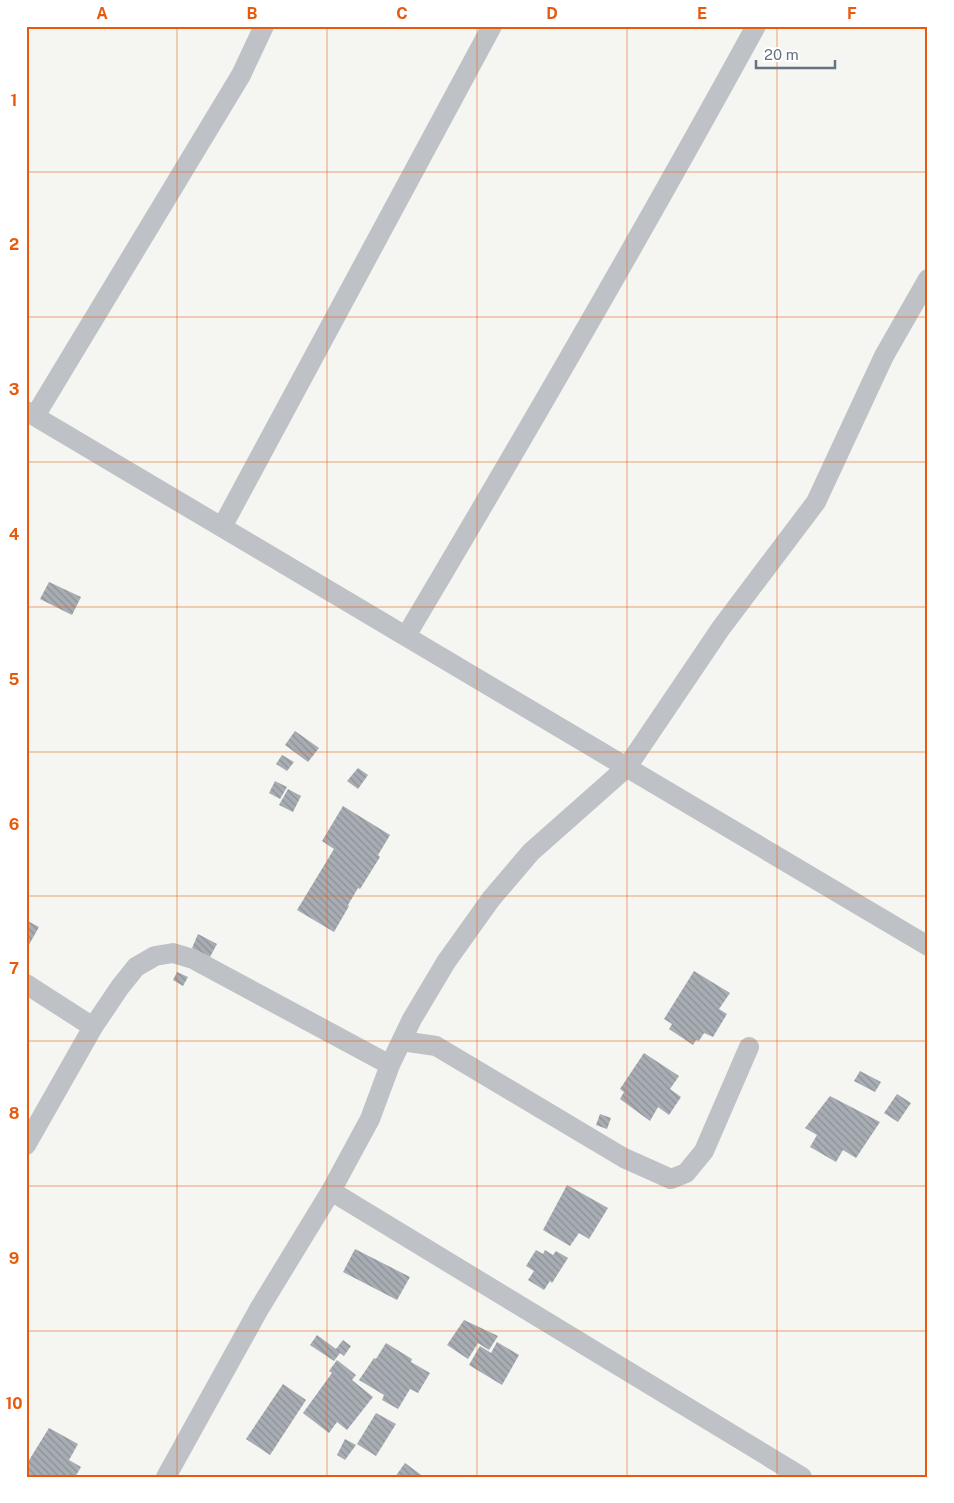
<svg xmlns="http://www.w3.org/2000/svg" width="954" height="1503" viewBox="0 0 954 1503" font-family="'Public Sans',sans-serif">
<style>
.building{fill:url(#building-back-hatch)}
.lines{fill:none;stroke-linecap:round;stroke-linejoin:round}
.street{stroke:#bec1c5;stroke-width:20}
.grid{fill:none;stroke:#e8590c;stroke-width:1;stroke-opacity:0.55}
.neatline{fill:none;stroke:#e8590c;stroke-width:2}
.grid-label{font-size:16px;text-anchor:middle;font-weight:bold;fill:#e8590c}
</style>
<defs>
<pattern id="building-back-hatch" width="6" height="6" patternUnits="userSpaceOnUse" patternTransform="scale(1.25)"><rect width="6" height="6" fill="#a7adb3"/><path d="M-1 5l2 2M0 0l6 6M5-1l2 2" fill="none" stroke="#8c9197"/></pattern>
</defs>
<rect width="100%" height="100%" fill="#f5f5f2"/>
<path class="building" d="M 49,582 L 81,597 L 72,615 L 40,599 Z
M 295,731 L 319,748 L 308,762 L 285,745 Z
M 282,755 L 294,762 L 287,771 L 276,764 Z
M 358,768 L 368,775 L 358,789 L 347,781 Z
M 275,781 L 287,787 L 280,799 L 269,793 Z
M 288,789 L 301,796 L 293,812 L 279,805 Z
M 343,806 L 390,835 L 378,855 L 380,857 L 360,889 L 358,888 L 348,905 L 349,906 L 334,932 L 297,910 L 334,849 L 322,841 Z
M 26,920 L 39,927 L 26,950 Z
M 198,934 L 217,944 L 210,957 L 192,948 Z
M 694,971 L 730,993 L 719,1009 L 727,1014 L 713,1037 L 704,1033 L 699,1041 L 696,1040 L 693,1045 L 669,1029 L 672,1024 L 664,1019 Z
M 177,972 L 188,977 L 183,986 L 173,980 Z
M 644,1053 L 679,1076 L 670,1089 L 681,1097 L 669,1115 L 658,1107 L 650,1121 L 620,1099 L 624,1092 L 620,1089 Z
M 860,1071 L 881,1082 L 875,1092 L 854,1081 Z
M 897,1094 L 911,1103 L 898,1122 L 884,1113 Z
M 830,1096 L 880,1122 L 856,1158 L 843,1150 L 836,1162 L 810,1147 L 817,1135 L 805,1128 Z
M 600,1114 L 611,1118 L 607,1129 L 596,1125 Z
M 567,1185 L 608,1208 L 589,1239 L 579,1233 L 570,1246 L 543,1230 Z
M 355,1249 L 410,1277 L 397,1300 L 343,1272 Z
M 536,1250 L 543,1254 L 545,1250 L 553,1255 L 556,1251 L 568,1258 L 552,1283 L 550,1281 L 544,1290 L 528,1280 L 534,1271 L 526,1266 Z
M 464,1320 L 498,1336 L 489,1350 L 478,1343 L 468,1359 L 447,1345 Z
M 317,1335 L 336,1349 L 343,1340 L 351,1346 L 344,1356 L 340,1353 L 334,1361 L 310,1345 Z
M 497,1342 L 519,1355 L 502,1385 L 469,1365 L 480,1346 L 491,1353 Z
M 386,1343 L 412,1359 L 411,1362 L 430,1373 L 418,1393 L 410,1389 L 398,1409 L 382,1400 L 384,1395 L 359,1380 L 374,1358 L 376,1359 Z
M 337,1360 L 356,1375 L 352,1380 L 373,1397 L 347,1430 L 337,1422 L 329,1433 L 303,1413 L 332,1373 L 329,1371 Z
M 283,1384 L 306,1400 L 270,1455 L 246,1439 Z
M 376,1413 L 396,1424 L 376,1456 L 357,1444 Z
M 49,1428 L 78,1444 L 69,1460 L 81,1467 L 75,1477 L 26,1477 L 26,1465 Z
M 345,1439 L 356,1445 L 345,1460 L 337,1455 Z
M 405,1463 L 424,1477 L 395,1477 Z"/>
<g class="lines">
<path class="street" d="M 26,411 L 928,946
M 35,416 L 241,75 L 264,26
M 222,527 L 492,26
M 406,636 C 526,434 643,232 756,26
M 26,984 L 93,1027
M 402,1041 L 436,1046 L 624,1158 L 671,1179 L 686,1173 L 704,1151 L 749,1047
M 26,1145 L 93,1027 L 120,987 L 136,967 L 155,956 L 173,953 L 193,959 L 390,1065
M 331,1191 L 802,1477
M 166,1477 L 259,1309 L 331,1191 L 370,1119 L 390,1065 L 412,1019 L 446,962 L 491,899 L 531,852 L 627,767 L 721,628 L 816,502 L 884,356 L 928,279"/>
</g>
<path class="grid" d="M 177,26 L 177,1477M 327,26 L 327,1477M 477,26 L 477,1477M 627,26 L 627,1477M 777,26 L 777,1477M 26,172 L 928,172M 26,317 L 928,317M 26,462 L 928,462M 26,607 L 928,607M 26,752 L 928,752M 26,896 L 928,896M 26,1041 L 928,1041M 26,1186 L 928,1186M 26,1331 L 928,1331"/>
<rect width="954" height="1503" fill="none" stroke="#ffffff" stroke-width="55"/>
<path d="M756 60v8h79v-8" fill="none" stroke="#667380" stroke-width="2.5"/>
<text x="764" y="60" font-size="15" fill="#667380" stroke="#ffffff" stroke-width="4" paint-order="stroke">20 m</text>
<rect x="28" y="28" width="898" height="1448" class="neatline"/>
<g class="grid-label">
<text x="102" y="19">A</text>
<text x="252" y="19">B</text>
<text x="402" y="19">C</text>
<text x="552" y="19">D</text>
<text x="702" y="19">E</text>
<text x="852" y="19">F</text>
<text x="14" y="106">1</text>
<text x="14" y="250">2</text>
<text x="14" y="395">3</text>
<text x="14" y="540">4</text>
<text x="14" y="685">5</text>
<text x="14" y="830">6</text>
<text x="14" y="974">7</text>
<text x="14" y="1119">8</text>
<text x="14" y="1264">9</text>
<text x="14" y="1409">10</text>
</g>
</svg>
